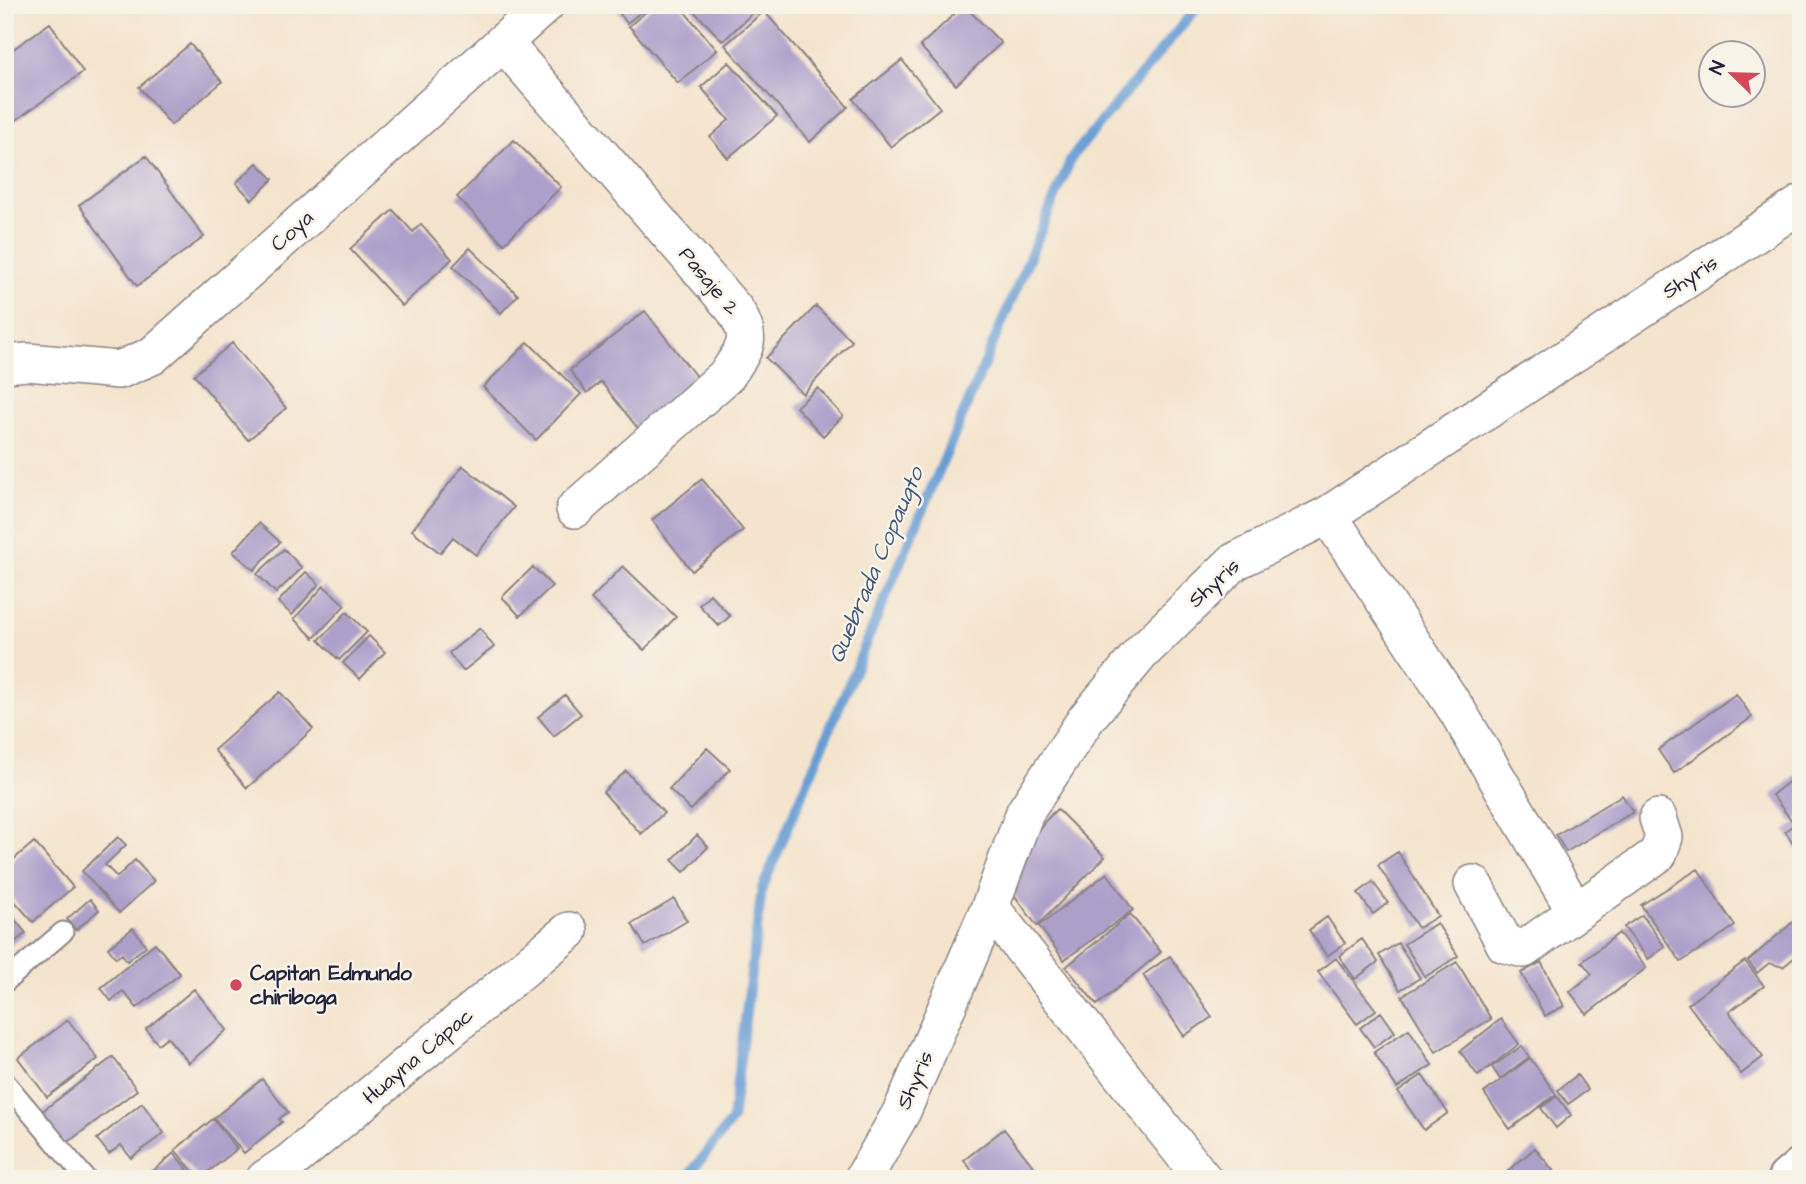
<svg xmlns="http://www.w3.org/2000/svg" width="1806" height="1184" viewBox="0 0 1806 1184" font-family="'Architects Daughter',sans-serif">
<style>
.lines{fill:none;stroke-linecap:round;stroke-linejoin:round}
.stream{stroke:#679dd4;stroke-width:10}
.building{fill:#ac9fca}
.service-casing{stroke:#8b8384;stroke-width:23}
.minor-casing{stroke:#8b8384;stroke-width:40}
.tertiary-casing{stroke:#8b8384;stroke-width:42}
.service{stroke:#fff;stroke-width:19}
.minor{stroke:#fff;stroke-width:37}
.tertiary{stroke:#fff;stroke-width:38}
.poi-dot{fill:#d1495b;stroke:#f7f3e8;stroke-width:2.5}
.labels{text-anchor:middle;dominant-baseline:central;stroke-width:5;stroke-linejoin:round;paint-order:stroke}
.street-label{font-size:21px;fill:#22223b;stroke:#f7f3e8}
.poi-label{font-size:21px;font-weight:bold;fill:#22223b;stroke:#f7f3e8;text-anchor:start}
.water-label{font-size:23px;font-style:italic;fill:#3e5378;stroke:#f7f3e8}
</style>
<rect width="100%" height="100%" fill="#f7f3e8"/>
<filter id="ink" filterUnits="userSpaceOnUse"><feTurbulence type="fractalNoise" baseFrequency=".0143" numOctaves="2"/><feDisplacementMap in="SourceGraphic" scale="14" xChannelSelector="R" yChannelSelector="G"/><feConvolveMatrix kernelMatrix="1 2 1 2 8 2 1 2 1" color-interpolation-filters="sRGB"/></filter>
<filter id="wash" filterUnits="userSpaceOnUse"><feTurbulence type="fractalNoise" baseFrequency=".00686" numOctaves="4" result="noise"/><feDisplacementMap in="SourceGraphic" scale="28" xChannelSelector="R" yChannelSelector="G"/><feGaussianBlur stdDeviation="1.57" result="paint"/><feColorMatrix in="noise" values="0 0 0 0 0 0 0 0 0 0 0 0 0 0 0 0 0 1.4 0 .05"/><feComposite in="paint" operator="in"/></filter>
<g filter="url(#wash)">
<rect width="100%" height="100%" fill="#f4e4cd"/>
<g class="lines">
<path class="stream" d="M 686,1179 L 732,1120 L 762,889 L 1072,157 L 1199,5"/>
</g>
<g id="blocks">
<path class="building" d="M 497,5 L 515,5 L 504,14 Z
M 613,5 L 650,5 L 627,23 Z
M 654,5 L 679,5 L 717,50 L 678,83 L 629,26 Z
M 688,5 L 761,5 L 723,41 Z
M 964,5 L 1001,43 L 956,85 L 920,46 Z
M 764,11 L 848,107 L 810,142 L 725,45 Z
M 50,23 L 83,72 L 5,128 L 5,55 Z
M 190,44 L 222,82 L 171,125 L 139,87 Z
M 902,60 L 940,108 L 891,147 L 853,99 Z
M 729,62 L 777,116 L 728,158 L 710,137 L 729,120 L 701,87 Z
M 514,140 L 561,187 L 504,244 L 457,197 Z
M 146,156 L 204,237 L 137,286 L 79,205 Z
M 257,163 L 273,179 L 252,200 L 236,183 Z
M 393,210 L 413,232 L 421,224 L 452,259 L 402,306 L 350,249 Z
M 470,248 L 518,295 L 501,313 L 453,266 Z
M 816,306 L 852,341 L 803,394 L 766,358 Z
M 645,311 L 701,383 L 640,431 L 601,382 L 587,393 L 570,370 Z
M 528,342 L 581,394 L 536,440 L 483,387 Z
M 232,343 L 286,408 L 248,440 L 194,375 Z
M 818,388 L 843,416 L 823,436 L 796,407 Z
M 463,466 L 514,507 L 476,555 L 453,537 L 440,553 L 412,530 Z
M 702,479 L 743,530 L 692,571 L 652,520 Z
M 259,523 L 280,542 L 254,570 L 233,552 Z
M 284,549 L 302,568 L 276,593 L 257,574 Z
M 623,566 L 676,617 L 644,650 L 591,599 Z
M 533,567 L 552,586 L 520,616 L 502,597 Z
M 306,572 L 319,584 L 292,615 L 278,602 Z
M 324,586 L 345,605 L 314,638 L 294,619 Z
M 710,594 L 730,616 L 719,626 L 699,605 Z
M 347,612 L 367,632 L 339,660 L 319,640 Z
M 480,628 L 494,647 L 463,671 L 449,653 Z
M 369,636 L 385,652 L 360,679 L 343,663 Z
M 280,692 L 313,729 L 247,788 L 214,750 Z
M 1736,694 L 1752,717 L 1674,773 L 1658,750 Z
M 565,695 L 581,714 L 554,736 L 538,717 Z
M 707,748 L 730,769 L 691,810 L 669,789 Z
M 626,771 L 664,813 L 641,834 L 603,792 Z
M 1801,772 L 1801,816 L 1793,822 L 1772,795 Z
M 1622,795 L 1633,812 L 1566,852 L 1556,835 Z
M 1057,809 L 1105,857 L 1037,926 L 1007,885 L 1045,821 Z
M 1801,820 L 1801,855 L 1785,831 Z
M 697,835 L 708,847 L 684,872 L 672,860 Z
M 118,837 L 126,845 L 105,865 L 117,877 L 135,860 L 154,881 L 119,913 L 82,871 Z
M 34,842 L 73,887 L 33,922 L 5,890 L 5,867 Z
M 1398,852 L 1438,916 L 1418,928 L 1378,865 Z
M 1698,869 L 1735,926 L 1681,962 L 1641,905 Z
M 1107,873 L 1133,910 L 1064,960 L 1039,926 Z
M 1373,882 L 1388,903 L 1373,914 L 1358,893 Z
M 90,899 L 99,910 L 76,930 L 67,919 Z
M 674,899 L 687,921 L 645,946 L 632,924 Z
M 5,908 L 26,933 L 5,950 Z
M 1130,914 L 1161,952 L 1097,1005 L 1066,967 Z
M 1642,915 L 1665,947 L 1648,959 L 1624,927 Z
M 1801,915 L 1801,952 L 1783,967 L 1769,963 L 1757,973 L 1748,961 Z
M 1327,917 L 1345,943 L 1327,956 L 1309,930 Z
M 1437,923 L 1458,956 L 1425,977 L 1404,944 Z
M 133,928 L 146,946 L 127,961 L 122,954 L 116,958 L 108,948 Z
M 1619,933 L 1646,968 L 1587,1014 L 1570,992 L 1592,974 L 1582,962 Z
M 1362,939 L 1378,962 L 1355,979 L 1339,956 Z
M 155,943 L 180,974 L 137,1008 L 123,991 L 111,1001 L 101,988 Z
M 1398,943 L 1420,978 L 1400,990 L 1379,955 Z
M 1170,956 L 1212,1017 L 1184,1036 L 1143,975 Z
M 1336,958 L 1376,1010 L 1357,1024 L 1318,972 Z
M 1745,961 L 1764,986 L 1729,1012 L 1763,1057 L 1741,1074 L 1688,1004 Z
M 1457,962 L 1491,1019 L 1436,1052 L 1402,996 Z
M 1541,962 L 1564,1006 L 1545,1016 L 1521,973 Z
M 194,989 L 227,1030 L 189,1063 L 167,1037 L 158,1044 L 146,1029 Z
M 1381,1012 L 1395,1032 L 1374,1047 L 1360,1028 Z
M 1501,1019 L 1519,1044 L 1478,1076 L 1460,1051 Z
M 68,1020 L 98,1059 L 47,1097 L 18,1058 Z
M 1409,1029 L 1432,1065 L 1397,1088 L 1374,1052 Z
M 1522,1046 L 1529,1057 L 1500,1079 L 1492,1067 Z
M 113,1057 L 137,1090 L 64,1145 L 40,1113 Z
M 1530,1058 L 1556,1094 L 1510,1129 L 1484,1093 Z
M 1422,1075 L 1448,1113 L 1424,1130 L 1398,1092 Z
M 1577,1075 L 1588,1090 L 1568,1104 L 1558,1090 Z
M 262,1079 L 288,1112 L 279,1119 L 282,1122 L 244,1153 L 214,1118 Z
M 1557,1096 L 1571,1115 L 1556,1128 L 1541,1108 Z
M 142,1103 L 164,1133 L 131,1158 L 121,1145 L 109,1154 L 97,1139 Z
M 213,1119 L 237,1149 L 199,1179 L 175,1150 Z
M 1004,1129 L 1043,1179 L 978,1179 L 964,1160 Z
M 1535,1148 L 1560,1179 L 1499,1179 Z
M 174,1153 L 195,1179 L 144,1179 Z"/>
</g>
</g>
<g filter="url(#ink)">
<use href="#blocks" fill-opacity="0" stroke="#8b8384" stroke-width="2"/>
<g class="lines">
<g class="service-casing">
<path id="service" d="M 5,982 L 63,932
M 5,1082 L 86,1179"/>
</g>
<g class="minor-casing">
<path id="minor" d="M 503,42 L 735,310 C 754,341 745,347 727,375 L 575,509
M 5,364 L 27,362 L 119,370 L 152,356 L 545,5
M 1328,515 L 1458,712 L 1576,912
M 1473,884 L 1505,944 L 1524,949 L 1658,854 L 1664,837 L 1658,818
M 990,907 L 1203,1179
M 265,1179 L 290,1162 L 569,931
M 863,1179 L 902,1111 L 990,907 L 1025,812 L 1086,719 L 1141,653 L 1234,562 L 1328,515 L 1801,204"/>
</g>
<g class="tertiary-casing">
<path id="tertiary" d="M 1787,1179 L 1801,1167"/>
</g>
<use href="#service" class="service"/>
<use href="#minor" class="minor"/>
<use href="#tertiary" class="tertiary"/>
</g>
</g>
<circle class="poi-dot" cx="236" cy="985" r="7"/>
<g class="labels">
<g class="street-label">
<text transform="translate(292 231) rotate(-42)">Coya</text>
<text transform="translate(1690 277) rotate(-33)">Shyris</text>
<text transform="translate(709 281) rotate(50)">Pasaje 2</text>
<text transform="translate(1214 583) rotate(-42)">Shyris</text>
<text transform="translate(418 1056) rotate(-40)">Huayna Cápac</text>
<text transform="translate(915 1080) rotate(-66)">Shyris</text>
</g>
<g class="poi-label">
<text x="250" y="973">Capitan Edmundo<tspan x="250" dy="24">chiriboga</tspan></text>
</g>
<g class="water-label">
<text transform="translate(876 565) rotate(-67)">Quebrada Copaugto</text>
</g>
</g>
<rect width="1806" height="1184" fill="none" stroke="#f7f3e8" stroke-width="28"/>
<g transform="translate(1732 74) rotate(293)"><circle r="33" fill="#f7f3e8" stroke="#a29fa3" stroke-width="2"/>
<path d="M0-5L12 26L0 18L-12 26Z" fill="#d1495b"/>
<text y="-10" font-size="19" font-weight="bold" text-anchor="middle" fill="#22223b">N</text>
</g>
</svg>
